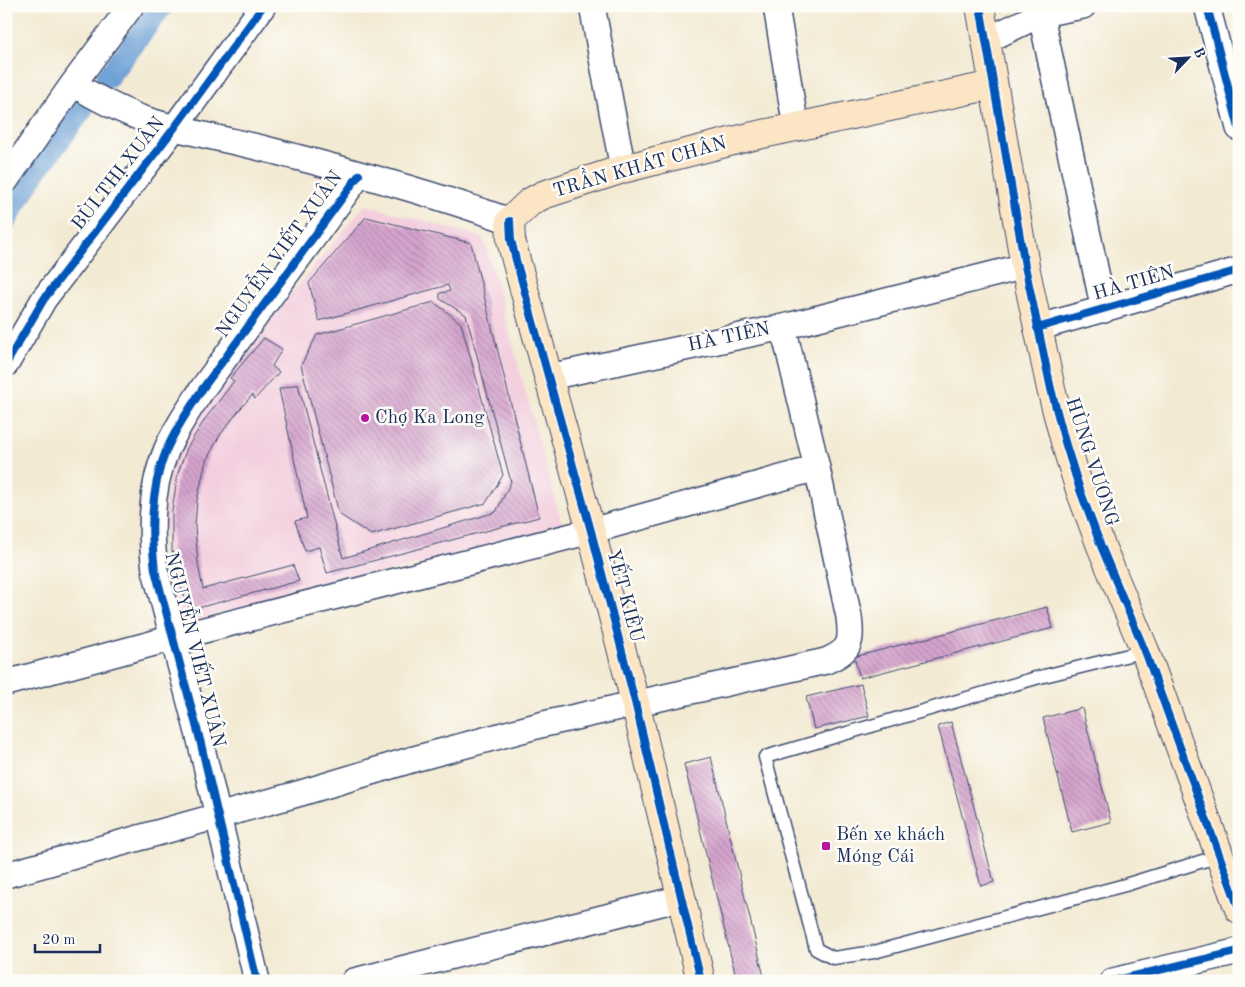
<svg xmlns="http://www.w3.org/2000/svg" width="1245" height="987" viewBox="0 0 1245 987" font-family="'Old Standard TT',serif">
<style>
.built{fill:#f3cfde}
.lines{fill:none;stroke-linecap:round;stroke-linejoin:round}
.canal{stroke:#689dd4;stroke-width:22}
.building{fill:url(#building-back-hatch)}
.lane-casing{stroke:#3b4b70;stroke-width:15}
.street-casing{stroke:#3b4b70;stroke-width:28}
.secondary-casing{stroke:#3b4b70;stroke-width:30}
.lane{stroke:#fff;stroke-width:12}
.street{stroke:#fff;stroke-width:25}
.secondary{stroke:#fce5c4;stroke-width:28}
.cycleway-casing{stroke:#fdfcf7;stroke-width:11}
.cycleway{stroke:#0057b8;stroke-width:8}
.poi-dot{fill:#b5179e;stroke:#fdfcf7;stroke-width:2}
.labels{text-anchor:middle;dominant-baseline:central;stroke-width:5;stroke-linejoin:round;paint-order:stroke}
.street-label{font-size:19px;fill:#1b2f5e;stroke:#fdfcf7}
.poi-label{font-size:19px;fill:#1b2f5e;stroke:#fdfcf7;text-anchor:start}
</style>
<defs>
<pattern id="building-back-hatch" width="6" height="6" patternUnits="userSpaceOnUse" patternTransform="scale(1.25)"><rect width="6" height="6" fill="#d6a4cd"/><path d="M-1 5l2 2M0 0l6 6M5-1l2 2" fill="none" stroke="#ad86aa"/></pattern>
</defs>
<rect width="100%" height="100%" fill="#fdfcf7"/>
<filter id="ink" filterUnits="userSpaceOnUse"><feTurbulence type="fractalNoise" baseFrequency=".02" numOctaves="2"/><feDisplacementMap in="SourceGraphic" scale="10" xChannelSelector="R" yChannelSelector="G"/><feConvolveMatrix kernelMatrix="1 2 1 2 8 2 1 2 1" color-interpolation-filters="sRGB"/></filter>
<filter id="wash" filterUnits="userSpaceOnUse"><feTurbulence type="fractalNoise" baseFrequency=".0096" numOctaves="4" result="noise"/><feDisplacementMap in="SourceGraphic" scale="20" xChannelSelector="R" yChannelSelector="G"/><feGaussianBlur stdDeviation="1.12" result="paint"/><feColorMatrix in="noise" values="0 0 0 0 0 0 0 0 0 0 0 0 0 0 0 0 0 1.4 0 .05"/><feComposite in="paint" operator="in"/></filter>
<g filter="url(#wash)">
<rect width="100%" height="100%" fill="#f3ead3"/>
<path class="built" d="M 365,205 L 482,237 L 486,246 L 563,529 L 182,623 L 168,574 L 164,518 L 169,479 L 174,459 L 208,399 L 270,319 Z"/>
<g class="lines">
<path class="canal" d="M 107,78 L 162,6
M 6,220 L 32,177 L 82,110"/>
</g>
<g id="blocks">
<path class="building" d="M 366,217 L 471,243 L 539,517 L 327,573 L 319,547 L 305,551 L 295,521 L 307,518 L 279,389 L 298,384 L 343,558 L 496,512 L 511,482 L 466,315 L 440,299 L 440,293 L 450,291 L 448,285 L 319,321 L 309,283 Z
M 434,302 L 461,323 L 503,475 L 486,503 L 371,535 L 339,514 L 301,365 L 317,335 Z
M 264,338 L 282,349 L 272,366 L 279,372 L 255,399 L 252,395 L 241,408 L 220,435 L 206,461 L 197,500 L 195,526 L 198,564 L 203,589 L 293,565 L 299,581 L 190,610 L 179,582 L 172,551 L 172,511 L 178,473 L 187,448 L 205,419 L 234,381 L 230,378 Z
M 1047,607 L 1053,628 L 860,678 L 854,657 Z
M 861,684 L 869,716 L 814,729 L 806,697 Z
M 1082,708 L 1111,822 L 1072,832 L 1043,718 Z
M 951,722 L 994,882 L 981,886 L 938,726 Z
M 711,757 L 765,981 L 737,981 L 684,764 Z"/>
</g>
</g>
<g filter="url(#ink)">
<use href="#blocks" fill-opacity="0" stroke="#3b4b70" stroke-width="1"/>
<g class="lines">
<g class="lane-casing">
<path id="lane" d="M 1145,651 L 1036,678 L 765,757 L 816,949 L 833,958 L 874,952 L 1125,885 L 1219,856"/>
</g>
<g class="street-casing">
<path id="street" d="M 592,6 L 623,169
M 776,6 L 796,128
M 1039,6 L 1104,310
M 1207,6 L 1239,128
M 985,41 L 1041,14 L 1083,6
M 73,84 C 95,97 117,109 141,118 C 185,133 232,140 277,152 C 355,172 434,194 510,221
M 6,180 L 73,84 L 131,6
M 1037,328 L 1239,270
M 6,364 L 44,299 L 175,127 L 263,6
M 549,377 L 783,327 L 1025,266
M 6,683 L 173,638 L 591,531 L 817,468
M 6,875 L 301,793 L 414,759 L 544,724 L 826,661 C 851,650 852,643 849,617 L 817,468 L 783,327
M 257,981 L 200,740 L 155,570 C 150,530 150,489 166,451 C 175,429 190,408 203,388 L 359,175
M 354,981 L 681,898
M 1113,981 L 1239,951"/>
</g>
<g class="secondary-casing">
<path id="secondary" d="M 980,6 L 1025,266 L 1051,389 L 1065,442 L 1080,490 L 1101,546 L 1145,651 L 1239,909
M 701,981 L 635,702 L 591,531 L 516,260 L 511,240 L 510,221 L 530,202 L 543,195 L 623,169 L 749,137 L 993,85"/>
</g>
<use href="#lane" class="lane"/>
<use href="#street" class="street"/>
<use href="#secondary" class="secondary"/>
<g class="cycleway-casing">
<path id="cycleway" d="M 980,6 L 1025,266 L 1051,389 L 1065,442 L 1080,490 L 1101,546 L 1145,651 L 1239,909
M 1207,6 L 1239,128
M 510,221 L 511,240 L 516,260 L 591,531 L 635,702 L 701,981
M 1037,328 L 1239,270
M 6,364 L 44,299 L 175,127 L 263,6
M 257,981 L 200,740 L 155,570 C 150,530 150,489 166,451 C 175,429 190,408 203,388 L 359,175
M 1113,981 L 1239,951"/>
</g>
<use href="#cycleway" class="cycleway"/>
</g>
</g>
<g class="poi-dot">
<circle cx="365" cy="418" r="5"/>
<rect x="821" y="841" width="10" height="10" rx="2.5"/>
</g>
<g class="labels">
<g class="street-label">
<text transform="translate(640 168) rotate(-16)">TRẦN KHÁT CHÂN</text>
<text transform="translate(119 174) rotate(-52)">BÙI THỊ XUÂN</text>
<text transform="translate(280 255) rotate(-54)">NGUYỄN VIẾT XUÂN</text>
<text transform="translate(1134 284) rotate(-16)">HÀ TIÊN</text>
<text transform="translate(729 338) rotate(-12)">HÀ TIÊN</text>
<text transform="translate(1091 462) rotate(72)">HÙNG VƯƠNG</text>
<text transform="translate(624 596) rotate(75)">YẾT KIÊU</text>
<text transform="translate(194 650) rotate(76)">NGUYỄN VIẾT XUÂN</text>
</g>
<g class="poi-label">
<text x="375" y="418">Chợ Ka Long</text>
<text x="836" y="835">Bến xe khách<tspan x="836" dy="22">Móng Cái</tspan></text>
</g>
</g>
<rect width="1245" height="987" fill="none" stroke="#fdfcf7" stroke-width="25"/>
<g transform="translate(1188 58) rotate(65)" stroke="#fdfcf7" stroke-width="4" paint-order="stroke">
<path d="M0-4L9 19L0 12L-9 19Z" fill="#1b2f5e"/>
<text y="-8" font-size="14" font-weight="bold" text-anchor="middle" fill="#1b2f5e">B</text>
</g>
<path d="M35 944v8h65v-8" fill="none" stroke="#1b2f5e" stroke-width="2.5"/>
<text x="42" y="944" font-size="15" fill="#1b2f5e" stroke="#fdfcf7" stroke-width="4" paint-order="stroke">20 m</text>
</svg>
